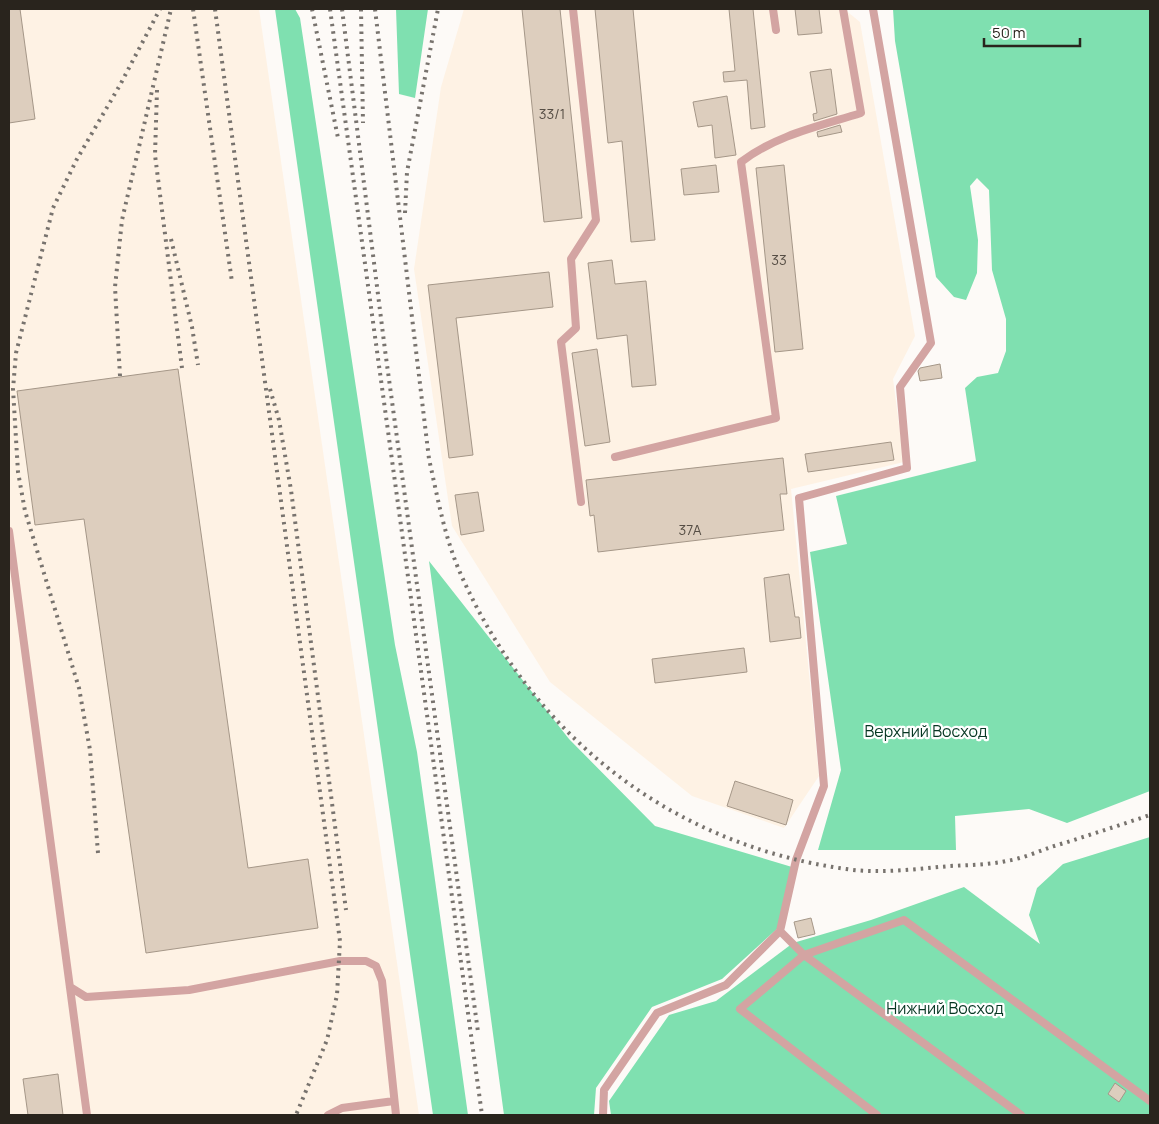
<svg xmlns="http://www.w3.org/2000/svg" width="1159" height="1124" viewBox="0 0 1159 1124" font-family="Manrope,sans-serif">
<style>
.built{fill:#fef2e4}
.green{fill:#7fe0b0}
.building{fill:#ddcebe;stroke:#a59788}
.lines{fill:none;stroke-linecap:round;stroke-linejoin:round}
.service{stroke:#d3a4a2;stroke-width:8}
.rail{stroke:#78736e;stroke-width:4;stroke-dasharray:2.5 5;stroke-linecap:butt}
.labels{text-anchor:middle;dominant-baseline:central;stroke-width:4.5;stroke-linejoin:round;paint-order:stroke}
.number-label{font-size:14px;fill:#564e45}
.park-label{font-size:16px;fill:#073723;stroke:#fff}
</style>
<rect width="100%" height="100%" fill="#fdfaf7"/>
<path class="built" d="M 9,9 L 259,9 L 419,1115 L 9,1115 Z
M 464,9 L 844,9 L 860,22 L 915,336 L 893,379 L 904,462 L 791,489 L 819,776 L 784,828 L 692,796 L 550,682 L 452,526 L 414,269 L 441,87 Z"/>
<path class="green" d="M 275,9 L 295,9 L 300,18 L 395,645 L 417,752 L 468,1115 L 433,1115 Z
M 396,9 L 428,9 L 415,98 L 399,94 Z
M 893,9 L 1150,9 L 1150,791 L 1067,823 L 1029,809 L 955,816 L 956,850 L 818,850 L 841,770 L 810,552 L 847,544 L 836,496 L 976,461 L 965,388 L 977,377 L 998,373 L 1006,351 L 1006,319 L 992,270 L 989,190 L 977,178 L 970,186 L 978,240 L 977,273 L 966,300 L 954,297 L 936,277 L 895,41 Z
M 429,561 L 569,739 L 655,826 L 792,867 L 778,928 L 722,979 L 652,1007 L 596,1088 L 594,1115 L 504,1115 Z
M 1150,837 L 1150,1115 L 611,1115 L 609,1101 L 669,1015 L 716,1001 L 793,943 L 871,920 L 964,887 L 1040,944 L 1029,915 L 1037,888 L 1063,864 Z"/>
<path class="building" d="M 9,9 L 20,9 L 35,119 L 9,123 Z
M 522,9 L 560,9 L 582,218 L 544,222 Z
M 595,9 L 633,9 L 655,240 L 631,242 L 622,141 L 608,143 Z
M 729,9 L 753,9 L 765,127 L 751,129 L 747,80 L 724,82 L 723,72 L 735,71 Z
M 795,9 L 819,9 L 822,33 L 798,35 Z
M 831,69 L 837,114 L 814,121 L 813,114 L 817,113 L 810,72 Z
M 727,96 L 736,155 L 715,158 L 712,125 L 698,127 L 693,102 Z
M 840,125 L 842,132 L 818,137 L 817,132 Z
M 716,165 L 719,192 L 684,195 L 681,169 Z
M 784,165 L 803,349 L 775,352 L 756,168 Z
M 612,260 L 615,284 L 646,281 L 656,385 L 632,387 L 627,335 L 597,339 L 588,263 Z
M 549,272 L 553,307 L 456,318 L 473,455 L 449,458 L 428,285 Z
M 597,349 L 610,442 L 585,446 L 572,353 Z
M 940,364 L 942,378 L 920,381 L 918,371 L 920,368 Z
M 178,369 L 248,868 L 308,859 L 318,928 L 146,953 L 84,519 L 35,525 L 17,391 Z
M 891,442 L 894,460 L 808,472 L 805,454 Z
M 783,458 L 787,494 L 780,494 L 784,530 L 598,552 L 594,515 L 590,516 L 586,480 Z
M 478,492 L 484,531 L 461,535 L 455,495 Z
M 789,574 L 795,617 L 799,617 L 801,638 L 770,642 L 764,578 Z
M 744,648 L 747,672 L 655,683 L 652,659 Z
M 735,781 L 793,800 L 786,825 L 727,806 Z
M 811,918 L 815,934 L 798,938 L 794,922 Z
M 58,1074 L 63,1115 L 28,1115 L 23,1079 Z
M 1115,1083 L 1126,1091 L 1119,1102 L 1108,1094 Z"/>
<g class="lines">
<path class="service" d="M 573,9 L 596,220 L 571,259 L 576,328 L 561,342 L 581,502
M 773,9 L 776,30
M 615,457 L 776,418 L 741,162 C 776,135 820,126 861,113 L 843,9
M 9,531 L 87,1115
M 780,931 L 804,955 L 904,920 L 1150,1101
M 70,987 L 86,997 L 189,990 L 340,961 L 366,961 L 376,966 L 382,981 L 396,1115
M 328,1115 L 342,1108 L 394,1101
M 603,1115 L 604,1090 L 657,1013 L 726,985 L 780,931 L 796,860 L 824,786 L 799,498 L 907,468 L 900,387 L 931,343 L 873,9
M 877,1115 L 740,1009 L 804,955 L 1021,1115"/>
<path class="rail" d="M 193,9 L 232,282
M 215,9 L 340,941 L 337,995 L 327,1040 L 296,1115
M 312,9 L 338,138
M 330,9 L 482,1115
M 342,9 L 385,350 L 478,1032
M 361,9 L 363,123
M 375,9 L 429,459 C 438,499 445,540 462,577 C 534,737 672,845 846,869 C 880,874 916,869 950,866 C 969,865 988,865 1006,861 C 1021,859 1037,852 1051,847 C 1084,837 1117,826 1150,815
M 157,90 L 155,155 L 182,368
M 405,213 L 407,172 L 438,9
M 171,239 L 192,327 L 198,365
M 120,376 L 115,287 L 122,220 L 171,9
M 270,389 L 279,420 L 291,490 L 346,910
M 98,853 L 90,750 L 79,688 L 25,511 L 18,472 L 13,389 L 16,353 L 53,208 L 77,159 L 120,85 L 160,9"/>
</g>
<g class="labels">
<g class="number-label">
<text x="552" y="113">33/1</text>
<text x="779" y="259">33</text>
<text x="690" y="529">37А</text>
</g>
<g class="park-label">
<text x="926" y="731">Верхний Восход</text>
<text x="945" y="1008">Нижний Восход</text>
</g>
</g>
<rect width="1159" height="1124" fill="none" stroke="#29241d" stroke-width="20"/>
<path d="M984 38v8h96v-8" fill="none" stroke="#29241d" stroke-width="2.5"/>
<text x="992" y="38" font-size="15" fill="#29241d" stroke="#ffffff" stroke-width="4" paint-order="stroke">50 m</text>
</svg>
